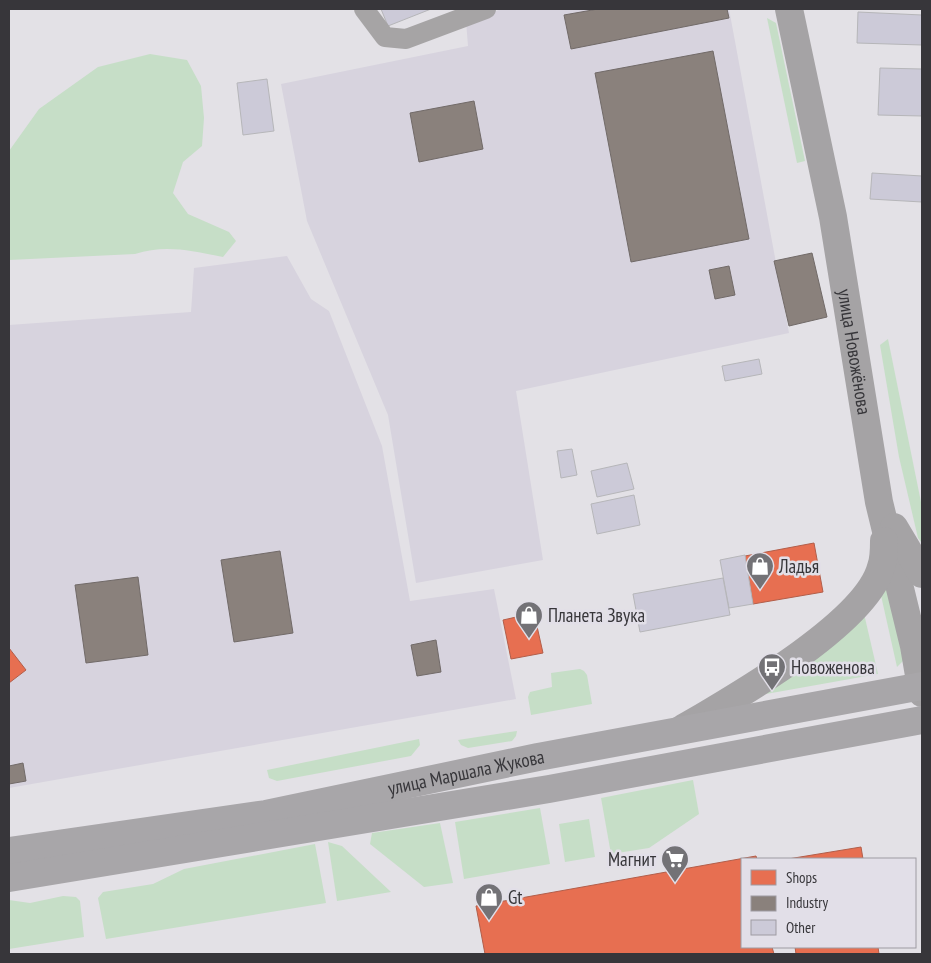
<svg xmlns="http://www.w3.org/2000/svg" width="931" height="963" font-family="'PT Sans Narrow',sans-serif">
	<rect width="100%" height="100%" fill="#e3e1e6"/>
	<g fill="#d7d3de">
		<path d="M502 9H729L789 333 516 391 543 560 416 583 388 415 307 221 281 84 468 46 466 21Z"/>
		<path d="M287 256 311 299 329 311 382 446 410 601 494 589 516 699 9 788V325L191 312 194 268Z"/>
	</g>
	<g fill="#c6dec7">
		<path d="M767 18 776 23 805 161 797 163Z"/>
		<path d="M150 54 187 60 201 86 204 118 202 146 183 162 173 193 188 214 229 232 236 241 223 257C193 251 165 244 135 254L9 260V151L39 109 98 67Z"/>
		<path d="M888 339 922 507V543L918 538 899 457 880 345Z"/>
		<path d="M891 578 908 656 897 667 880 591Z"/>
		<path d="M862 605 878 674 766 694Z"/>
		<path d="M580 669 584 671 587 675 592 704 531 715 528 697 530 692 552 687 551 673Z"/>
		<path d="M517 731 516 736 512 741 468 748 461 745 458 740Z"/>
		<path d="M419 739 420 745 411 756 277 781 269 778 267 770Z"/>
		<path d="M693 780 699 814 649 848 611 854 601 798Z"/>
		<path d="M540 808 550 864 464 879 455 822Z"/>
		<path d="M589 819 595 857 565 862 559 824Z"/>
		<path d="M440 823 453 883 424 887 370 844 372 833Z"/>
		<path d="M328 842 342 846 391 892 337 901Z"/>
		<path d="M315 844 326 903 106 939 98 898 103 892 153 884 184 869Z"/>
		<path d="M63 896 76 897 80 901 84 937 9 949V900L30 903Z"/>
	</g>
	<g fill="#e76f51" stroke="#b25e4a">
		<path d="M814 543 823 592 753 604 745 556Z"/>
		<path d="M534 613 543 653 511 659 503 620Z"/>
		<path d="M9 648 26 670 9 683Z"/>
		<path d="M861 847 863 859H788Z"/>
		<path d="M756 856 757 859H742V947H772L774 954H485L476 906Z"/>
		<path d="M795 947H878L879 954H796Z"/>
	</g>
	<g fill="#8a817c" stroke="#716a68">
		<path d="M598 9H727L729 18 571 49 564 15Z"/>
		<path d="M713 51 749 239 631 262 595 73Z"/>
		<path d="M474 101 483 149 419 162 410 113Z"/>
		<path d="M812 253 827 317 789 326 774 261Z"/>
		<path d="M729 266 735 295 715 299 709 270Z"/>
		<path d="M280 551 293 633 234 642 221 560Z"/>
		<path d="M138 577 148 655 86 663 75 585Z"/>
		<path d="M436 640 441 672 417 676 411 645Z"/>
		<path d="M23 763 26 781 9 784V766Z"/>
	</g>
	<g fill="#cccad8" stroke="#b6b6b9">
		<path d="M381 9H431L388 26Z"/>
		<path d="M858 12 922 15V45L857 43Z"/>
		<path d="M880 68 922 69V116L878 115Z"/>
		<path d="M267 79 274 131 243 135 237 83Z"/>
		<path d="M872 173 922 176V202L870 199Z"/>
		<path d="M759 359 762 374 725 381 722 366Z"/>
		<path d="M572 449 577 475 561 478 557 451Z"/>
		<path d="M627 463 634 489 597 497 591 471Z"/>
		<path d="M634 495 640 525 597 534 591 504Z"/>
		<path d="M745 555 753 604 729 608 720 560Z"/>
		<path d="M723 578 730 615 640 632 633 594Z"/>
	</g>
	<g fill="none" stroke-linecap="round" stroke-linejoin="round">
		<path stroke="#a6a4a5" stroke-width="20" d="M364 9 385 37 406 39 486 9"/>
		<g stroke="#a5a3a5" stroke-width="28">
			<path id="s1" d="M789 9 833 217 879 502 914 646 922 693"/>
			<path d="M894 527 922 574"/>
			<path d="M680 730C731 700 866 624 881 567 884 559 884 549 884 541"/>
		</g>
		<g stroke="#a8a6a9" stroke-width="28">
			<path id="s2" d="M9 851 266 814 538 757 922 686"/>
			<path d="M9 878 549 789 922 720"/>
		</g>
	</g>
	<defs>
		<g id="shop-pin" transform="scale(1.4375)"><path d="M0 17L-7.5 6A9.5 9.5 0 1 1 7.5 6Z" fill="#737276" stroke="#e2dfe8"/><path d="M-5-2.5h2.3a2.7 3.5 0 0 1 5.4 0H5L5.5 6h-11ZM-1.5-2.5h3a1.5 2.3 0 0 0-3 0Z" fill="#fff"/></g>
		<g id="bus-pin" transform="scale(1.4375)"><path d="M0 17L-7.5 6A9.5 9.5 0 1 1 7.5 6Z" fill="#737276" stroke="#e2dfe8"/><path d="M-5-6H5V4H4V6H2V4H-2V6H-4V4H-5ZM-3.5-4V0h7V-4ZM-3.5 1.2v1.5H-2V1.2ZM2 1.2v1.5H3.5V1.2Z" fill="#fff"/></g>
		<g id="supermarket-pin" transform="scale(1.4375)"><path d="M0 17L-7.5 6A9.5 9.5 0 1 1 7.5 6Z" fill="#737276" stroke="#e2dfe8"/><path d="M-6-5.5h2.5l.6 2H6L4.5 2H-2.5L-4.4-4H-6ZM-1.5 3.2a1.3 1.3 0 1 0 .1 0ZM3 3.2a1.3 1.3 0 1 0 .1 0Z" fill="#fff"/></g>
	</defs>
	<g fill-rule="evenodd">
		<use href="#shop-pin" x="760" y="566"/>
		<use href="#shop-pin" x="529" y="615"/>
		<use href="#bus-pin" x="772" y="667"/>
		<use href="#supermarket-pin" x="675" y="859"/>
		<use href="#shop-pin" x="489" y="897"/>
	</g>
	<g text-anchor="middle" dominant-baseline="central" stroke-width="5" stroke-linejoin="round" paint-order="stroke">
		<g font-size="19" fill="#37363a" stroke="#e2dfe8">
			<text stroke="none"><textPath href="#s1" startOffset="349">улица Новожёнова</textPath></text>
			<text stroke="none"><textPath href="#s2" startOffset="464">улица Маршала Жукова</textPath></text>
		</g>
		<g font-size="19" fill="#37363a" stroke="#e2dfe8" text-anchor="start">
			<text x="779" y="566">Ладья</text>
			<text x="548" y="615">Планета Звука</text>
			<text x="791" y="667">Новоженова</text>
			<text x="656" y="859" text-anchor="end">Магнит</text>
			<text x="508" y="897">Gt</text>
		</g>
	</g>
	<rect width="931" height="963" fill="none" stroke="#37363a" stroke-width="20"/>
	<rect x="741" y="858" width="175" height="90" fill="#e2dfe8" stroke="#9e9ba2"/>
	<rect x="751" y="870" width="25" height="15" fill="#e76f51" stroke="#9e9ba2"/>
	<text x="786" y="883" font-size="15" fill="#37363a">Shops</text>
	<rect x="751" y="896" width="25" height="15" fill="#8a817c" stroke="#9e9ba2"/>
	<text x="786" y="908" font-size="15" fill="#37363a">Industry</text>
	<rect x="751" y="920" width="25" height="15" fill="#cccad8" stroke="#9e9ba2"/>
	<text x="786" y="933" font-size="15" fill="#37363a">Other</text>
</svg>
